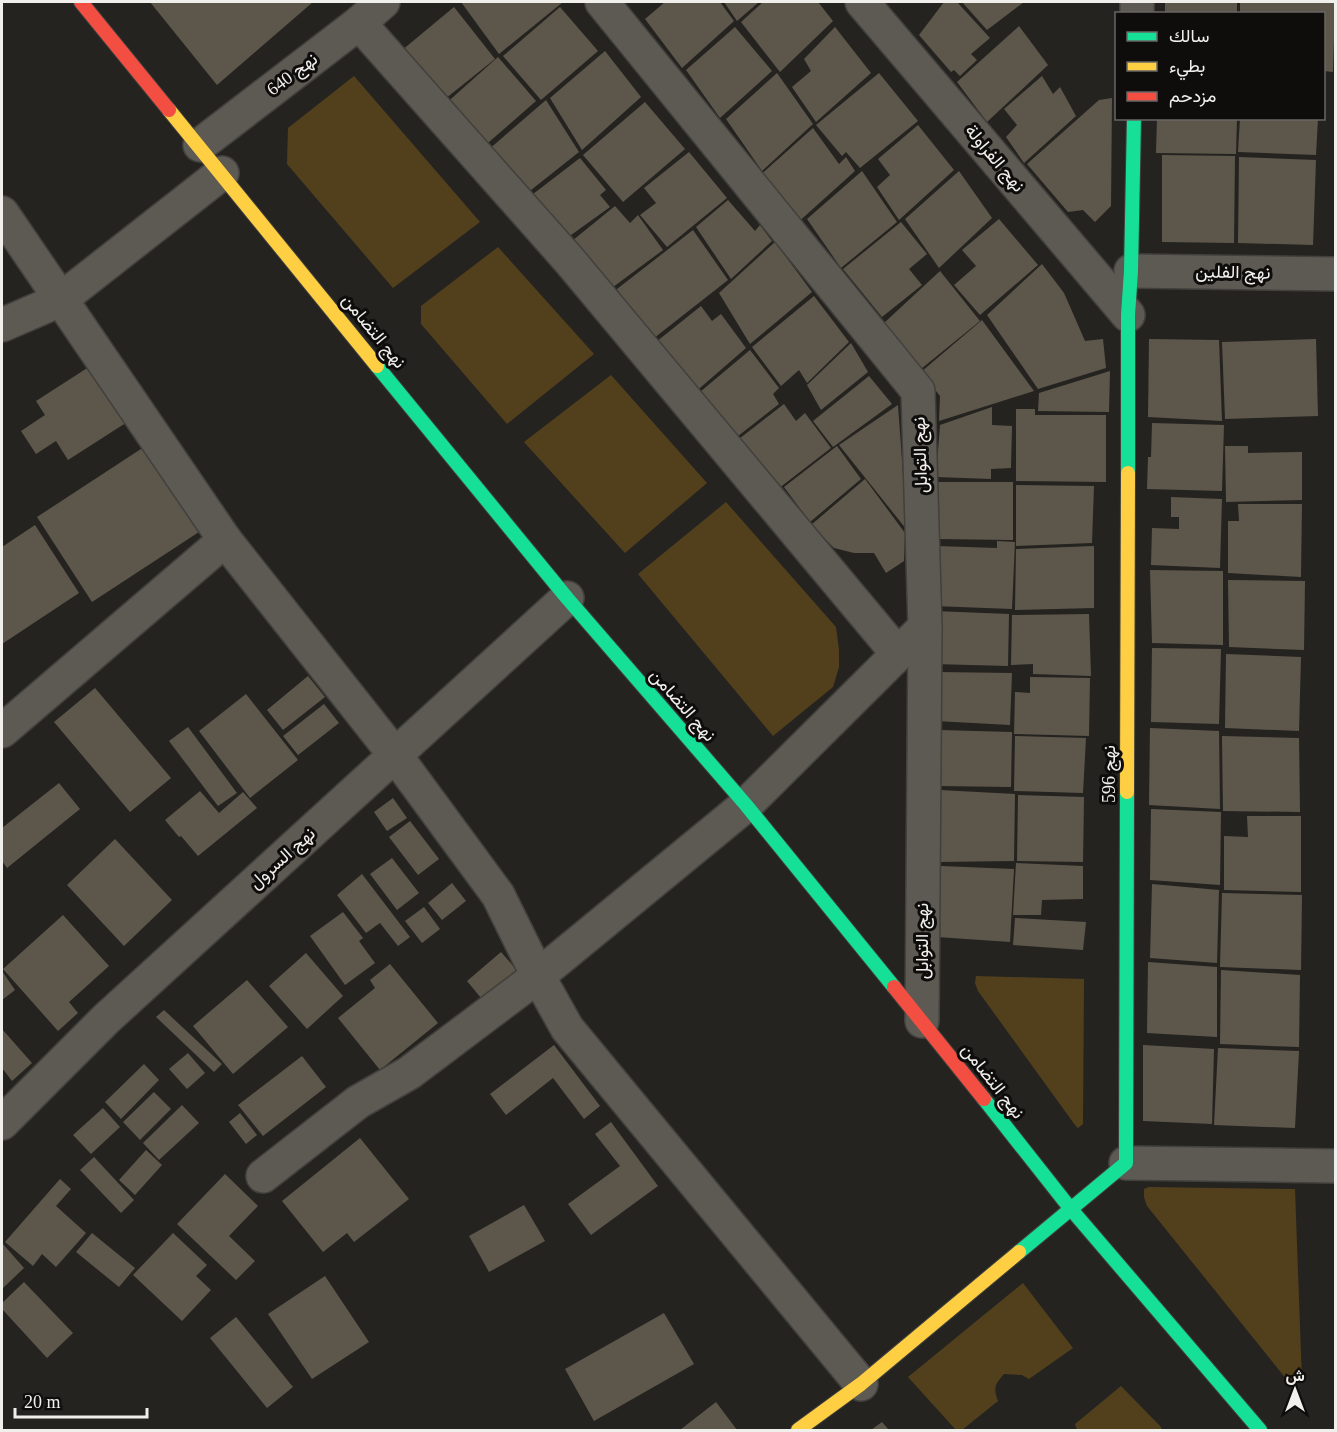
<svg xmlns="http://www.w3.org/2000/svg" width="1337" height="1432" font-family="'Times New Roman',Vazirmatn,serif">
	<rect width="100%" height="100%" fill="#252320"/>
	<g fill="#52401d">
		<path d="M354 76 480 222 393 288 287 164 288 128Z"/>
		<path d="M498 247 594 354 507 424 421 324V306Z"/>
		<path d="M611 375 707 483 625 553 524 442Z"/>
		<path d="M726 502 836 627 839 650V667L833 687 773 736 638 574Z"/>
		<path d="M976 976 1084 979 1083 1124 1078 1128 1075 1125 978 991 975 983Z"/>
		<path d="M1149 1187 1295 1189 1302 1382 1293 1385 1287 1380 1147 1206 1144 1197V1189Z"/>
		<path d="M1023 1283 1073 1348 1029 1379 1022 1375 1004 1374C995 1384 993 1388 998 1401L962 1430H956L908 1377Z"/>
		<path d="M1121 1386 1161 1427 1162 1430H1077L1075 1424Z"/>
	</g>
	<g fill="#5d574b">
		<path d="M150 2H313L217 85Z"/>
		<path d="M461 2H563L499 54Z"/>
		<path d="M665 2H720L734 21 682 68 645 19Z"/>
		<path d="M724 2H759L737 21Z"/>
		<path d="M763 2H818L833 21 780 72 741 22Z"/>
		<path d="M944 2H957L990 38 971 54 977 60 960 76 954 70 951 72 919 35Z"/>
		<path d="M962 2H1024L987 30Z"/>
		<rect x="1165" y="2" width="72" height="12"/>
		<path d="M1240 2H1335L1333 72 1324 71V14H1240Z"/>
		<path d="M454 7 495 59 440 103 401 51Z"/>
		<path d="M560 7 598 51 541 100 503 56Z"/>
		<path d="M1019 26 1048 65 987 122 957 82Z"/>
		<path d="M735 27 772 71 720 118 686 70Z"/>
		<path d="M835 27 871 73 816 122 792 87 811 71 804 59Z"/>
		<path d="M605 51 641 97 582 150 550 98Z"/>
		<path d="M498 57 536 101 481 149 443 106Z"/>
		<path d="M777 73 813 124 762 171 726 119Z"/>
		<path d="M879 73 918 121 860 168 846 152 842 156 816 125Z"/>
		<path d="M1042 76 1053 94 1060 87 1076 116 1024 163 1006 137 1017 125 1004 109Z"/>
		<path d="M1112 98 1111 206 1095 222 1083 210 1068 212 1027 164 1099 100Z"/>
		<path d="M546 100 579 152 521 198 487 151Z"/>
		<path d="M645 102 685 149 623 202 583 155Z"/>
		<path d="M1157 118H1237L1236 154 1156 153Z"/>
		<path d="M1240 118H1318L1316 155 1238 152Z"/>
		<path d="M918 125 954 170 899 220 877 187 890 175 878 159Z"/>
		<path d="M813 128 839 164 846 157 855 171 795 225 758 177Z"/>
		<path d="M689 152 727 198 667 247 640 215 656 203 644 188Z"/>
		<path d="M1162 155 1235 156 1234 243 1162 242Z"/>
		<path d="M1239 157 1316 160 1313 245 1238 243Z"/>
		<path d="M580 158 606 190 600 195 610 207 560 243 524 201Z"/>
		<path d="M862 171 897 222 841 268 807 219Z"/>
		<path d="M959 171 992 218 939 268 905 219Z"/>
		<path d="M728 200 755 231 760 225 772 241 731 279 696 227Z"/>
		<path d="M615 206 630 223 638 215 663 250 605 293 567 245Z"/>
		<path d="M999 219 1038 265 980 315 954 285 976 266 962 250Z"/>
		<path d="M901 222 927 254 909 269 922 285 882 317 843 269Z"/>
		<path d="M693 230 728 280 649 342 617 289Z"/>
		<path d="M775 242 812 292 750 344 719 293Z"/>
		<path d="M1042 264 1064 293 1085 341 1103 339 1106 368 1038 389 987 315Z"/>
		<path d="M940 271 980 321 916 373 884 323Z"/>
		<path d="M814 296 849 342 807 383 799 370 781 386 752 347Z"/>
		<path d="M701 306 712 321 721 314 746 348 693 394 651 346Z"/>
		<path d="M982 320 1034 391 939 421 940 396 921 372Z"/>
		<path d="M1149 339 1219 340 1222 421 1148 417Z"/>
		<path d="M1316 339 1318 416 1225 419 1222 342Z"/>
		<path d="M851 343 868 372 821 410 807 385Z"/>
		<path d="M750 350 779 388 773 394 779 404 733 440 694 397Z"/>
		<path d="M95 363 132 419 68 460 56 441 36 454 21 431 45 415 36 401Z"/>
		<path d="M1110 371 1109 412 1038 411 1039 393Z"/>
		<path d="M869 376 892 404 833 447 813 421Z"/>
		<path d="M784 404 796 421 805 413 831 448 774 492 735 442Z"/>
		<path d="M898 405 907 530 839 445Z"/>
		<path d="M992 407V425L1012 426 1011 468 991 469V479L936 477 940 425Z"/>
		<path d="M1016 409H1035V415H1106V482L1016 481Z"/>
		<path d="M1152 423 1224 425 1222 491 1147 489 1148 457H1151Z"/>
		<path d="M147 445 202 530 92 602 37 517Z"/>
		<path d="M837 446 861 479 810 522 784 487Z"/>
		<path d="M1225 446H1248V453L1302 452V500L1226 502Z"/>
		<path d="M865 479 905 533 904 561 886 573 874 553H854L834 548 811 525Z"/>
		<path d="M936 482H1013V540L935 539Z"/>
		<path d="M1016 485 1094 486 1092 543 1016 546Z"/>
		<path d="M1171 497 1222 499 1220 568 1151 565 1152 528 1179 529V517H1171Z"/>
		<path d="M1238 504H1302L1301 577 1228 573V521H1239Z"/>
		<path d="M35 525 79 593 2 644V547Z"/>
		<path d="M997 541 1015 542 1012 609 934 606 936 546 997 548Z"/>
		<path d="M1094 546V608L1015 610 1016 549Z"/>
		<path d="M1150 570 1223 571V645L1152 643Z"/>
		<path d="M1228 580 1305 581 1304 650 1229 647Z"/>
		<path d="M934 611 1009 614 1008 666 933 664Z"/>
		<path d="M1089 614 1091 676 1033 674V664L1011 665 1012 615Z"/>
		<path d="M1152 648 1221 649 1219 724 1151 722Z"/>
		<path d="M1226 654 1301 657 1299 731 1225 728Z"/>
		<path d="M937 672 1012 673 1010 725 936 721Z"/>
		<path d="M308 676 325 697 283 730 267 710Z"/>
		<path d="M1030 677 1090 678 1089 736 1014 734 1015 692 1030 693Z"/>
		<path d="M95 688 171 778 130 812 54 722Z"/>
		<path d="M246 694 298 760 250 798 199 731Z"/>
		<path d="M324 704 339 723 298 755 283 736Z"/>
		<path d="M188 727 237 793 218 806 169 741Z"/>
		<path d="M1150 728 1219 731 1220 809 1149 805Z"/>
		<path d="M939 730 1012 732 1011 787 938 786Z"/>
		<path d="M1015 736 1086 738 1083 793 1014 791Z"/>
		<path d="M1222 736 1299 738 1300 812 1223 811Z"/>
		<path d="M59 783 80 809 7 868 2 861V828Z"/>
		<path d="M940 790 1015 794 1014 861 938 862Z"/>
		<path d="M200 791 219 813 243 792 257 808 198 856 181 836 179 837 165 820Z"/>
		<path d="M1018 795 1084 797 1083 862 1017 861Z"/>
		<path d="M393 798 407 818 387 831 374 812Z"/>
		<path d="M1151 809 1221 812 1220 885 1150 880Z"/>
		<path d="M1247 816H1301V892L1224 890V836L1248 837Z"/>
		<path d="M410 821 439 859 418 875 389 837Z"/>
		<path d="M115 839 172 900 124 946 67 885Z"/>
		<path d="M392 858 419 893 397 910 370 874Z"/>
		<path d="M1016 863 1083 866V899L1042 900 1041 915H1013Z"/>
		<path d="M941 866 1014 869 1010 942 937 937Z"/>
		<path d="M362 874 410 937 398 946 380 923 366 933 337 895Z"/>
		<path d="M452 883 466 901 442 920 428 903Z"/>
		<path d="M1152 884 1219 890 1217 963 1150 958Z"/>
		<path d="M1222 893 1302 895 1301 970 1220 967Z"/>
		<path d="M424 907 440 929 422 943 405 921Z"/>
		<path d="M343 912 363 938 359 941 375 963 345 985 310 936Z"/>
		<path d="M63 915 109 966 69 1002 78 1013 58 1031 3 969Z"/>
		<path d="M1015 918 1086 922 1083 950 1013 945Z"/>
		<path d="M501 952 521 975 486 1004 467 981Z"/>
		<path d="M306 953 343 996 307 1029 269 986Z"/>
		<path d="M1148 962 1217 967V1037L1147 1033Z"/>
		<path d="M390 964 438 1023 380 1070 338 1018 375 988 370 980Z"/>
		<path d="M1221 970 1300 975 1299 1047 1220 1044Z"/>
		<path d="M2 971 15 990 2 1000Z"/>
		<path d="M247 980 288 1027 233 1074 193 1026Z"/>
		<path d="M164 1010 222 1064 214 1072 156 1017Z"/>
		<path d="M2 1029 32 1063 12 1081 2 1068Z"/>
		<path d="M554 1045 600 1106 584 1119 553 1078 506 1115 490 1094Z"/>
		<path d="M1143 1045 1214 1049 1212 1124 1143 1121Z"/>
		<path d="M1218 1048 1299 1051 1295 1128 1214 1125Z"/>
		<path d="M188 1053 205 1073 187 1089 169 1069Z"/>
		<path d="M302 1056 326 1087 263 1136 238 1105Z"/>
		<path d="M144 1064 159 1080 121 1119 105 1102Z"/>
		<path d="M154 1092 171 1109 140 1140 123 1122Z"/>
		<path d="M182 1105 199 1123 159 1160 143 1143Z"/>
		<path d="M103 1108 120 1127 91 1154 73 1135Z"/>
		<path d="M240 1113 257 1135 246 1144 229 1122Z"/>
		<path d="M611 1122 658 1186 591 1235 568 1204 620 1166 595 1134Z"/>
		<path d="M360 1138 409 1199 354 1242 347 1233 323 1252 282 1201Z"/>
		<path d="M146 1150 162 1165 135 1195 119 1180Z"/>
		<path d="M94 1157 134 1200 121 1213 80 1170Z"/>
		<path d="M225 1174 258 1206 229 1236 255 1261 236 1280 177 1224Z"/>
		<path d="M60 1179 71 1189 56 1206 86 1233 56 1267 42 1254 33 1266 5 1242Z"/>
		<path d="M524 1205 545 1241 489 1272 469 1236Z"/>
		<path d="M92 1233 135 1268 119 1287 76 1252Z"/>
		<path d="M173 1233 207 1265 196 1276 211 1290 182 1321 133 1275Z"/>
		<path d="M2 1243 24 1268 2 1289Z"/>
		<path d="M325 1276 369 1342 312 1379 268 1314Z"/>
		<path d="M24 1282 73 1333 47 1358 2 1309V1303Z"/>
		<path d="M664 1313 694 1364 594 1421 565 1369Z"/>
		<path d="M236 1317 293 1387 267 1408 210 1338Z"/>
		<path d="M716 1402 737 1430H680Z"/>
		<path d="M882 1422 889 1430H871Z"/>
	</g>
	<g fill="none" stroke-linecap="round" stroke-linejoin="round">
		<g stroke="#41403d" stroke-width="36">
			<g id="street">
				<path d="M602 2 918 391 925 627 922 1021"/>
				<path d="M862 2 1128 315"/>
				<path d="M1137 14V2"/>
				<path d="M359 23 569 260 898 654"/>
				<path d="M200 145 359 23 383 2"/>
				<path d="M2 213 225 540 395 755 498 895 538 976 567 1028 861 1384"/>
				<path d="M1131 271 1336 274"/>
				<path d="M2 325 60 300 222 173"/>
				<path d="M2 731 225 540"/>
				<path d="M2 1123 106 1019 567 598"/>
				<path d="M1126 1163 1336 1166"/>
				<path d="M263 1176 358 1102 409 1073 538 976 746 805 925 627"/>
			</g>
		</g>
		<g stroke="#41403d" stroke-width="16">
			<g id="fast">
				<path d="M377 366 567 598 746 805 894 987"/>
				<path d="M1128 473V315L1131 271 1134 118"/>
				<path d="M984 1099 1070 1208 1260 1430"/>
				<path d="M1019 1252 1126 1163 1127 792"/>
			</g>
		</g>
		<g stroke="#41403d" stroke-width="16">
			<g id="slow">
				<path d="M169 110 377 366"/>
				<path d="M1127 792 1128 473"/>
				<path d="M798 1430 861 1384 1019 1252"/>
			</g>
		</g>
		<g stroke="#41403d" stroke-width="16">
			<g id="jam">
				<path d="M81 2 169 110"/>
				<path d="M894 987 984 1099"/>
			</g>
		</g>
		<use href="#street" stroke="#5d5953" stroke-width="33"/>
		<use href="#fast" stroke="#16e098" stroke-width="14"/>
		<use href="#slow" stroke="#ffcf43" stroke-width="14"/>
		<use href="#jam" stroke="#f24e42" stroke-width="14"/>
	</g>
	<g text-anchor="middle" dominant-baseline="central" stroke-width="6" stroke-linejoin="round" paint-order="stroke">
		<g font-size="18" fill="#f0efec" stroke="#0e0d0b">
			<text transform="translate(292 74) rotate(-37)">نهج 640</text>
			<text transform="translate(995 158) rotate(50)">نهج الفراولة</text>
			<text transform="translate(1233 272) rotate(1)">نهج الفلين</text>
			<text transform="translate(374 331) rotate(51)">نهج التضامن</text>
			<text transform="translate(920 455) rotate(-92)">نهج التوابل</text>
			<text transform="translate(683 705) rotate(49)">نهج التضامن</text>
			<text transform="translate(1109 774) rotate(-90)">نهج 596</text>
			<text transform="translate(282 858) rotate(-42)">نهج السرول</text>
			<text transform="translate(922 941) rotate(-90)">نهج التوابل</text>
			<text transform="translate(993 1081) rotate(52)">نهج التضامن</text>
		</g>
	</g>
	<rect width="1337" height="1432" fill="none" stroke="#f0efec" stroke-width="6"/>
	<rect x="1115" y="12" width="210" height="108" fill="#0e0d0b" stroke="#686765" stroke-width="1.5"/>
	<rect x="1127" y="32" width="30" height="9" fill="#16e098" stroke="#686765" stroke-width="1.5"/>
	<text x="1169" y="42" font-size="18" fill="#f0efec">سالك</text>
	<rect x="1127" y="62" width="30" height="9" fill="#ffcf43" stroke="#686765" stroke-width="1.5"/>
	<text x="1169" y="72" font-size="18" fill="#f0efec">بطيء</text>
	<rect x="1127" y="92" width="30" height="9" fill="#f24e42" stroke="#686765" stroke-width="1.5"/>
	<text x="1169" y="102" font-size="18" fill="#f0efec">مزدحم</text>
	<g transform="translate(1295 1390)" stroke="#0e0d0b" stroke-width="4.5" paint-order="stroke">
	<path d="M0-4.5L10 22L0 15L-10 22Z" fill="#f0efec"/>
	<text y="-9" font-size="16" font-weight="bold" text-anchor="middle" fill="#f0efec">ش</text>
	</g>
	<path d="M15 1408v9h132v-9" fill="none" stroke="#f0efec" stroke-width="3"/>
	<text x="24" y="1408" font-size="18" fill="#f0efec" stroke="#0e0d0b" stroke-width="4.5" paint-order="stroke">20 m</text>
</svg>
